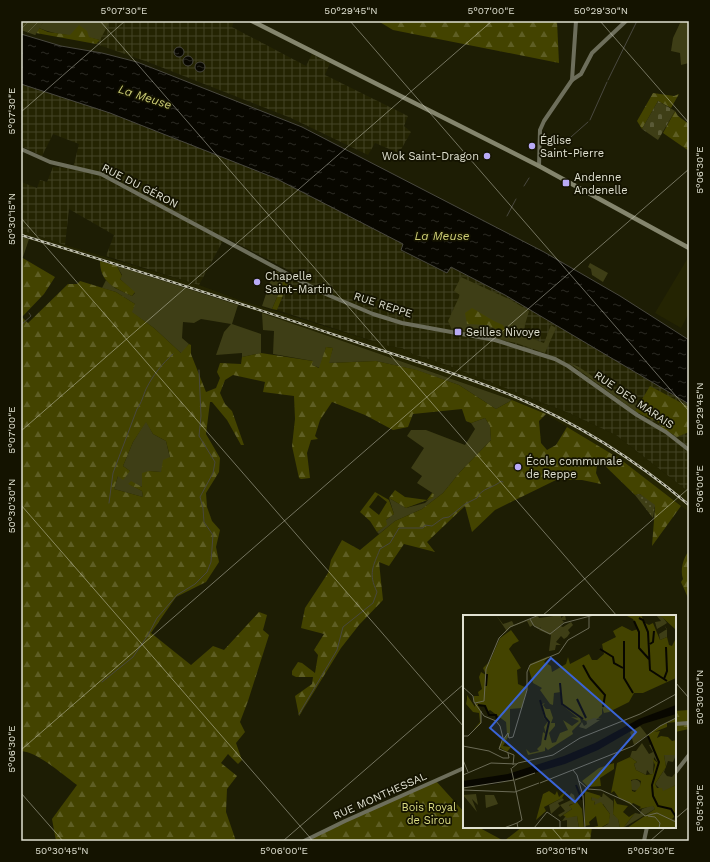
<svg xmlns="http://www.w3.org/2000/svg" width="710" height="862" font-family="'Work Sans',sans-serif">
	<defs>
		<pattern id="industrial-grid" width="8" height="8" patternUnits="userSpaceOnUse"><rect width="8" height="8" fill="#242402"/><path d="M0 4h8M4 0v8" fill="none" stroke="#444426"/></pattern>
		<pattern id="forest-firs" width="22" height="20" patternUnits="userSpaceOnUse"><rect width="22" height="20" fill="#434300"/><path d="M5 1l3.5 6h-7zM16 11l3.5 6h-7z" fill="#5e5e24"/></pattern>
		<pattern id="cemetery-stones" width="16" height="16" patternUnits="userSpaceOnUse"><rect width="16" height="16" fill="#3e3e16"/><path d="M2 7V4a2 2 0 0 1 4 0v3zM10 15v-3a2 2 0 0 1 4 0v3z" fill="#5a5a37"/></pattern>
		<pattern id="park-dots" width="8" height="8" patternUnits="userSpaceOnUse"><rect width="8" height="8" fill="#3e3e16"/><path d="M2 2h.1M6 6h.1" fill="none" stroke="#5a5a37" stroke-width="1.8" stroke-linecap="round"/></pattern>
		<pattern id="garden-furrows" width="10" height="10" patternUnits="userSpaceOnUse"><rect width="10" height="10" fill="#3e3e16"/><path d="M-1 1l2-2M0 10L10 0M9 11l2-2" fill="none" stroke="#5a5a37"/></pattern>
		<pattern id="water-ripples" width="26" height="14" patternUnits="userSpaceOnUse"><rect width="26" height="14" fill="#080700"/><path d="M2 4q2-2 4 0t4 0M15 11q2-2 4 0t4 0" fill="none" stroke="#2c2b24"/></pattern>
	</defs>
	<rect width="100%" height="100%" fill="#1d1d04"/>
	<g fill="#242402">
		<path d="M21 230 65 245 199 285 239 300 389 346 402 348 413 354 447 365 569 413 616 435 689 492V512L619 459 546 414 512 400 213 296 21 237Z"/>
		<path d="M689 256V313L681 328 655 313Z"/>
	</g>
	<g fill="url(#industrial-grid)">
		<path d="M110 21H234L232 27 306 66 312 54 330 63 325 75 408 116 404 126 411 132 399 153 375 143 368 155 291 118 148 62 96 44Z"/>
		<path d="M21 82 110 113 275 178 404 244 401 251 446 273 450 267 505 295 689 404V492L616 435 569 413 447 365 413 354 402 348 389 346 277 310 292 272 225 237 199 285 106 256 114 235 69 209 65 245 21 230V182L37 188 40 180 47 182 53 167 73 168 79 144 53 134 42 156 21 146Z"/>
	</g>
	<g fill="#3e3e16">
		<path d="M44 21H110L100 40C80 34 58 37 39 28Z"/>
		<path d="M681 21H689V63L681 65 680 53 671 51 673 38Z"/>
		<path d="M21 237 29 239 23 257H21Z"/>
		<path d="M590 263 608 273 603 282 592 275 591 269 588 267Z"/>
		<path d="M117 266 238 305 232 324 261 334V353L242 357V353L216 355 224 332 231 324 201 319 194 323 183 322 182 338 189 344 182 354 154 328 131 312 135 304 116 292 102 288 106 280 115 288 132 296 135 293 120 279 122 275Z"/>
		<path d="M276 271 286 276 272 309 262 306 270 282Z"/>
		<path d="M461 277 511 300 529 311 522 335 544 343 551 325 556 328 545 353 516 343 451 328 448 321 460 295 454 291Z"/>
		<path d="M262 313 512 400 496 409 459 385 416 370 376 361 328 363 333 348 326 347 320 368 312 365 313 361 273 354 274 331 263 330Z"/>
		<path d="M568 362 579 367 637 407 635 411Z"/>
		<path d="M485 418 490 426 491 440 460 472 443 493 422 509 395 521 379 534 377 532 386 525V520L394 514 389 498 406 508 425 503 434 494 417 483 422 476 411 468 424 448 407 436 411 430H426L465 445 475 429 471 423Z"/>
		<path d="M146 421 153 434 166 441 170 458 161 472 149 471 143 487 129 484 142 491 143 497 114 489 118 476 130 471 123 466 133 442Z"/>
	</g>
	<g fill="url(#forest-firs)" fill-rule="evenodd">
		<path d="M378 21H557L559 63 393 30Z"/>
		<path d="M79 25 87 31 89 37 100 40 96 44 36 33 39 28 48 32 70 35Z"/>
		<path d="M653 93 674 96 679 94 671 108 658 101 642 129 637 121Z"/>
		<path d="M675 111 678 116 689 124V151L663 133Z"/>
		<path d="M21 257 55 277 44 294 22 317 28 323 68 284H77L80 281 116 292 135 304 132 312 154 328 181 353 189 344 191 345V354L206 392 216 388 220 378 217 372 220 363 241 364 242 357 261 353 313 361 312 365 319 368 326 347 333 348 329 363 376 361 417 370 459 385 496 409 512 400 546 414 539 421 541 443 547 450 556 445 567 427 620 459 681 506 652 546 655 507 640 494 635 495 598 459 596 473 601 484 582 480H556L495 510 472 532 465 506 427 542 435 552 404 544 389 566 379 562 383 600 359 625 341 648 299 716 295 696 312 684 313 677H296L292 675V671L298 662 302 663 315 673 318 655 314 650 324 634 301 628 305 608 328 573 331 560 342 540 360 550 395 521 422 509 443 493 460 472 491 440 490 426 485 418 471 423 466 421 462 409 413 414 408 427 393 430 365 415 332 402 320 420 315 436 318 439 311 440 307 453 310 478 301 479 299 478 292 446 295 419 294 396 263 392 265 382 233 375 225 380 220 393 225 404 232 411 244 445H241L227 420 212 402H210L206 434 220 458 219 472 206 493 207 507 212 521 220 530 216 547 219 562 206 582 176 597 151 633 191 665 213 646 224 650 259 612 267 615 263 630 269 635 248 701 240 722 245 732 236 743 242 760 238 764 228 754 221 763 237 776 227 789 226 812 236 841H56L52 819 77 785C63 775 38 752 21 751ZM146 422 153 434 166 441 170 457 163 460 161 472 149 471 142 473V487L131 481 128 484 142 491 143 497 114 489 118 476 123 480 130 471 123 466 133 442Z"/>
		<path d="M100 261 117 266 122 276 120 279 135 292 132 296C114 288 100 282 100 261Z"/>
		<path d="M286 276 290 278 277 310 272 309Z"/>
		<path d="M472 308C483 314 492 321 503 325L507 333 486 325 467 324 465 313Z"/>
		<path d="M650 386 689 407V432L677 437 661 427V424C653 419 644 416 635 411Z"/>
		<path d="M395 490 405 497 427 500 432 493 434 494 433 498 406 508 389 498Z"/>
		<path d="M375 492 389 500 394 514 386 520 387 525 377 532 370 521 360 512ZM378 495 387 502 379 515 369 507Z"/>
		<path d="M689 551V600L681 582 683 579C680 570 683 558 689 551Z"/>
		<path d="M689 710V729L675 732V711Z"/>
		<path d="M436 781 464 812V827H478L504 841 522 827H592L590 841H304Z"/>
	</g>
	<path fill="url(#cemetery-stones)" d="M658 101 675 111 658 140 642 129Z"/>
	<path fill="url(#park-dots)" d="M640 494 655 505 653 518 635 495Z"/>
	<path fill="url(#garden-furrows)" d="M21 21H44L35 35 21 30Z"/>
	<g fill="url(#water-ripples)" stroke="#49483f">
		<path d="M21 34 61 46 102 53 137 62 302 127 544 252 620 296 689 340V404L505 295 451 267 447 273 401 250 403 244 275 178 110 113 21 84Z"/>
		<circle cx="179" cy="52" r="5"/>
		<circle cx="188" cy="61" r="5"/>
		<circle cx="200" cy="67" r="5"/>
	</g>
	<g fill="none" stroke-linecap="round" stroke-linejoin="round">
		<g stroke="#49483f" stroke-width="1">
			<path d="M608 80 637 21"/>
			<path d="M590 120 607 82"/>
			<path d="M563 144 588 122"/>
			<path d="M524 186 529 178"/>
			<path d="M507 216 516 199"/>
			<path d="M21 325 31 316 29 313"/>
			<path d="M109 503 113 473 137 409C142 402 143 396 146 389 153 375 162 364 173 354"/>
			<path d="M102 682 133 657 148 635 157 618 177 595 195 584 207 572 211 562 213 535 204 522 203 508 200 497 213 473 215 462 199 436 201 416 199 370"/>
			<path d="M299 714 337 650 343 627 373 603 377 592C368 573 373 567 380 549L390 543 399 528H423L425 525 432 526 443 518 449 517 465 504 477 498C481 488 494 488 501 481L503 482"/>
		</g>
		<g stroke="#6d6e5b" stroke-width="4">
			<path d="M572 80 576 21"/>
			<path d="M21 149 50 162 101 174 321 292 373 314 402 323 495 340 555 359 568 366 637 415 666 432 689 450"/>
			<path d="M539 166 540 130 544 121 572 80 581 74 592 53 626 21"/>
			<path d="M675 724 689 723"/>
			<path d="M675 773 689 755"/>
			<path d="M304 841 345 821 464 768"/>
			<path d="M644 841 647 827"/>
		</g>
		<path stroke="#84856d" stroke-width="4.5" d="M252 21 539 166 689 248"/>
		<g stroke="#bfbfae" stroke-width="2.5">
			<path id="rail" d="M21 235C129 268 237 302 344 338 400 357 458 373 513 396 577 423 636 460 689 505"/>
		</g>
		<use href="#rail" stroke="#141300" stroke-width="1" stroke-dasharray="3" stroke-linecap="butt"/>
	</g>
	<path fill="none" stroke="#e0e1d1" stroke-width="1" stroke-opacity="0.45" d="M100 21 617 616M350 21 689 411M600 21 689 123M21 112 125 21M21 218 464 727M21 431 492 21M21 505 313 841M542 616 689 488M675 682 689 698M21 750 689 169M21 793 63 841M675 819 689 807M551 827 563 841M283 841 464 684M650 841 666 827"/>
	<g fill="#b9abf7" stroke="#141300" stroke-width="1.5">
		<circle cx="532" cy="146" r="4"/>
		<circle cx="487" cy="156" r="4"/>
		<rect x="562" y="179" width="8" height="8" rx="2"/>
		<circle cx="257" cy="282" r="4"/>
		<rect x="454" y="328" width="8" height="8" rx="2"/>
		<circle cx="518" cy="467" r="4"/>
	</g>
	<g text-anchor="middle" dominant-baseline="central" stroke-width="3.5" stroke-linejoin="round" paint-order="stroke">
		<g font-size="11" fill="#e0e1d1" stroke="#141300" text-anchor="start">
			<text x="540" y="140">Église<tspan x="540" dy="13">Saint-Pierre</tspan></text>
			<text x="479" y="156" text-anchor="end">Wok Saint-Dragon</text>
			<text x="574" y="177">Andenne<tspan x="574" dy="13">Andenelle</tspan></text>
			<text x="265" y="276">Chapelle<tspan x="265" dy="13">Saint-Martin</tspan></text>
			<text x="466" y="332">Seilles Nivoye</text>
			<text x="526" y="461">École communale<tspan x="526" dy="13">de Reppe</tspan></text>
		</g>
		<g font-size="11" fill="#e0e1d1" stroke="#141300">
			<text transform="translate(140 186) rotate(27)">RUE DU GÉRON</text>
			<text transform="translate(383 305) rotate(18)">RUE REPPE</text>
			<text transform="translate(634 400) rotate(34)">RUE DES MARAIS</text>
			<text transform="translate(380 796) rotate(-24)">RUE MONTHESSAL</text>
		</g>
		<g font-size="11" fill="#dcdd84" stroke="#141300">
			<text x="429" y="807">Bois Royal<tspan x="429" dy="13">de Sirou</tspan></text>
		</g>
		<g font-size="12" font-style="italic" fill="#cccd74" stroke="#141300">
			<text transform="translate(145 97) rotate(18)">La Meuse</text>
			<text x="442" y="236">La Meuse</text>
		</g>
	</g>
	<g transform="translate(463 615)">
		<rect width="213" height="213" fill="#1d1d04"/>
		<path d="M33 0 40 9 49 6 51 10 75 1 76 3 98 0V3L102 0 103 5H99L101 7 97 11 100 12 108 7 110 10 105 15 107 18 104 22 101 24 98 21 93 27 98 30H93L92 35 86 36 88 20 76 15 78 12 75 14 70 10 67 12 64 6 48 12 41 19 43 15ZM193 0 199 1 204 8 201 10 204 15V22L197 25 196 19 204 14 201 10 194 14 192 7 198 6ZM136 102 133 105H137L123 114 116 112 119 107 121 111 124 109 123 104ZM179 128 186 139 190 137 186 130 190 129 195 148 191 142 190 159H187L184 155 183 160 173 155 171 149 174 147 167 142 169 136H173ZM201 140H213L210 147 205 146 201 157 204 161 209 162 213 157V170L200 177 192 169 203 152ZM166.5 170a5.5 5.5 0 1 1 11 0a5.5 5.5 0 1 1-11 0ZM108 178 111 180 113 188 106 190 109 194 97 202 95 200 102 196 97 190 108 185 106 182ZM140 178 150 186V199L155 203 157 213H138L145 209 147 199 140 189 131 190 132 187 128 185 129 182H139ZM13 179 15 190 9 184 14 197 0 180ZM22 180H31L35 189 23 193ZM99 183 101 185 95 188 97 191 88 199 86 190ZM190 190 192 194 160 213 172 198 177 199 179 194ZM114 201 116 213H104V205L99 206 102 202Z" fill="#3e3e16"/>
		<path d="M162 0H178L182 8 186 10 190 8 197 25 204 22 206 30 209 31 213 23V63L180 78H171L166 87 146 97 141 98 139 92V99L135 103 139 104 131 103 123 106 117 103 118 107 109 116 110 119 85 135 82 132V136L65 140 63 134 67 138 76 136 74 134 78 130 80 117 83 119 81 112 85 106 81 103 77 85 79 89 82 88 80 90 83 94H87L90 103 88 108H92V111L86 118 89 128 93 127 97 118 105 115 100 105 109 111 116 106 108 102 115 103 99 90 98 77 91 78 90 90 87 89 77 75 79 73 70 68 66 55 67 49 86 41 81 47 88 51 89 57 103 49 105 42 107 49 126 39 129 45H134L141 39 139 29 153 22 150 16 159 11 169 16 175 14 170 4ZM194 0H213V15L199 2ZM48 15 56 26 50 29 46 34 58 53 54 55 55 69 64 73 59 93 47 94V118L40 131 48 132 44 137 36 132 44 119 43 107 27 95 24 97 22 92 15 90 18 96V108L10 115 17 107 16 98 10 97 3 89 4 84 0 83 4 84V80L12 92V88L16 89 11 87V81H16L15 77 19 74 16 62 18 57 23 60 20 53 27 46 37 23ZM213 103V107L204 108V112L191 117 197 116 194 123 198 121 205 122 209 126 213 125V140H201L203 152 192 169 194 173H199L200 176 213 170V204L212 201 209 204 213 205V213H164L192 194 190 191 176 194 178 192 170 188 168 190 156 183 151 176 148 178 154 148 167 142 174 147 171 149 173 155 183 160 190 159 192 150 189 143 195 148 185 120 197 111ZM174 164 178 166 177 171 172 177 169 176 168 165ZM151 148V154L137 163 138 171 125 172 119 166 136 153ZM104 175 99 183 81 192 83 196 73 205 80 179 86 176 92 180 94 176 96 182ZM122 176 138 181 135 184 129 182 128 185 132 186 131 190 138 187 147 199 146 208 139 212 126 213 135 211 133 201 126 207 127 210 122 211ZM151 183 154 189 165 191 160 197 166 202 172 198 160 213H157L155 204 150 199ZM114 187 119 194 121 213H116L114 201 104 203 100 200 109 194 106 191Z" fill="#434300" fill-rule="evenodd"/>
		<path d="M177 111 184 120 171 130 167 117Z" fill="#3e3e16"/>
		<path d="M213 90V99L180 109 135 135 102 149 33 169 0 172V166L45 159 101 141 132 128 176 104Z" fill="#080700"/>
		<path fill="none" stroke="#080700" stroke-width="2" d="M176 3 180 5 185 17 187 55 204 66M171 6 176 17V25M176 25V33L186 44M161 26V63L170 78M187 29 190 27 191 16M137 34 150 42 151 48 160 53M120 50 127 63M127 63 142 80 140 92M201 64 204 56 203 32M97 68 99 89 120 104M23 71 24 59M114 84 123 103M77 85 82 102 86 107 82 125M15 90 22 91 26 100H33L34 105M185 121 196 147 189 170 190 181 195 191 208 194 213 202M113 170 119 185"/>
		<path fill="none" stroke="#6b6b56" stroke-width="1" d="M67 4 71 11 87 19 101 8 131 0M0 72 10 81 11 87 21 101 33 106 37 111 40 123 36 134 51 140 50 150M12 88 21 86 23 54 36 23 47 12 76 0M0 121H5L18 108V96M40 125 45 118 46 123 50 122 64 75V57L67 50 96 38 105 25 126 13V1M0 131 26 136 40 143H46L45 138M0 145 5 157M48 153 51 166M49 153 55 148 90 140 117 123 177 99 213 79M110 155 114 160 120 181 122 213M0 160 28 148 54 149M52 165 72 158M51 166 59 205 54 208 55 213M116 166 125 174 138 175 167 188 182 201M77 168 170 131 197 111 213 103M0 173 51 165M0 175 52 177 76 168M182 201 194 198 213 207M185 201 192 202 197 208 196 213M41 213 54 208M71 213 84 197 97 206V213"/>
		<path fill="#3a64d7" fill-opacity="0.15" stroke="#3a64d7" stroke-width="2" d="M88 43 173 117 112 187 27 113Z"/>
		<rect width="213" height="213" fill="none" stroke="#e0e1d1" stroke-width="2"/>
	</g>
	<rect width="710" height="862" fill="none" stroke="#141300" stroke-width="44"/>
	<rect x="22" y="22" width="666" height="818" fill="none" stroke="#e0e1d1" stroke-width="1.5"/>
	<g font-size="10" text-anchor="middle" fill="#e0e1d1">
		<text x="124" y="14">5°07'30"E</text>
		<text x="351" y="14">50°29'45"N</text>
		<text x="491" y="14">5°07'00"E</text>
		<text x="601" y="14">50°29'30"N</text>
		<text transform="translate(11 111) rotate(-90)" y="4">5°07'30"E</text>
		<text transform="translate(699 170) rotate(-90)" y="4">5°06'30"E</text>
		<text transform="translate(11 219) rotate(-90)" y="4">50°30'15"N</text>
		<text transform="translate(699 409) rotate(-90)" y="4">50°29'45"N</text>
		<text transform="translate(11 430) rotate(-90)" y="4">5°07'00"E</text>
		<text transform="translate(699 489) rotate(-90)" y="4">5°06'00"E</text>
		<text transform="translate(11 506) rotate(-90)" y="4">50°30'30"N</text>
		<text transform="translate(699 697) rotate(-90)" y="4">50°30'00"N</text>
		<text transform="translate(11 749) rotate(-90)" y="4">5°06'30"E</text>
		<text transform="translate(699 808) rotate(-90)" y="4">5°05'30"E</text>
		<text x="62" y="854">50°30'45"N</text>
		<text x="284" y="854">5°06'00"E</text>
		<text x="562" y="854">50°30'15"N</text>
		<text x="651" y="854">5°05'30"E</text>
	</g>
</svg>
